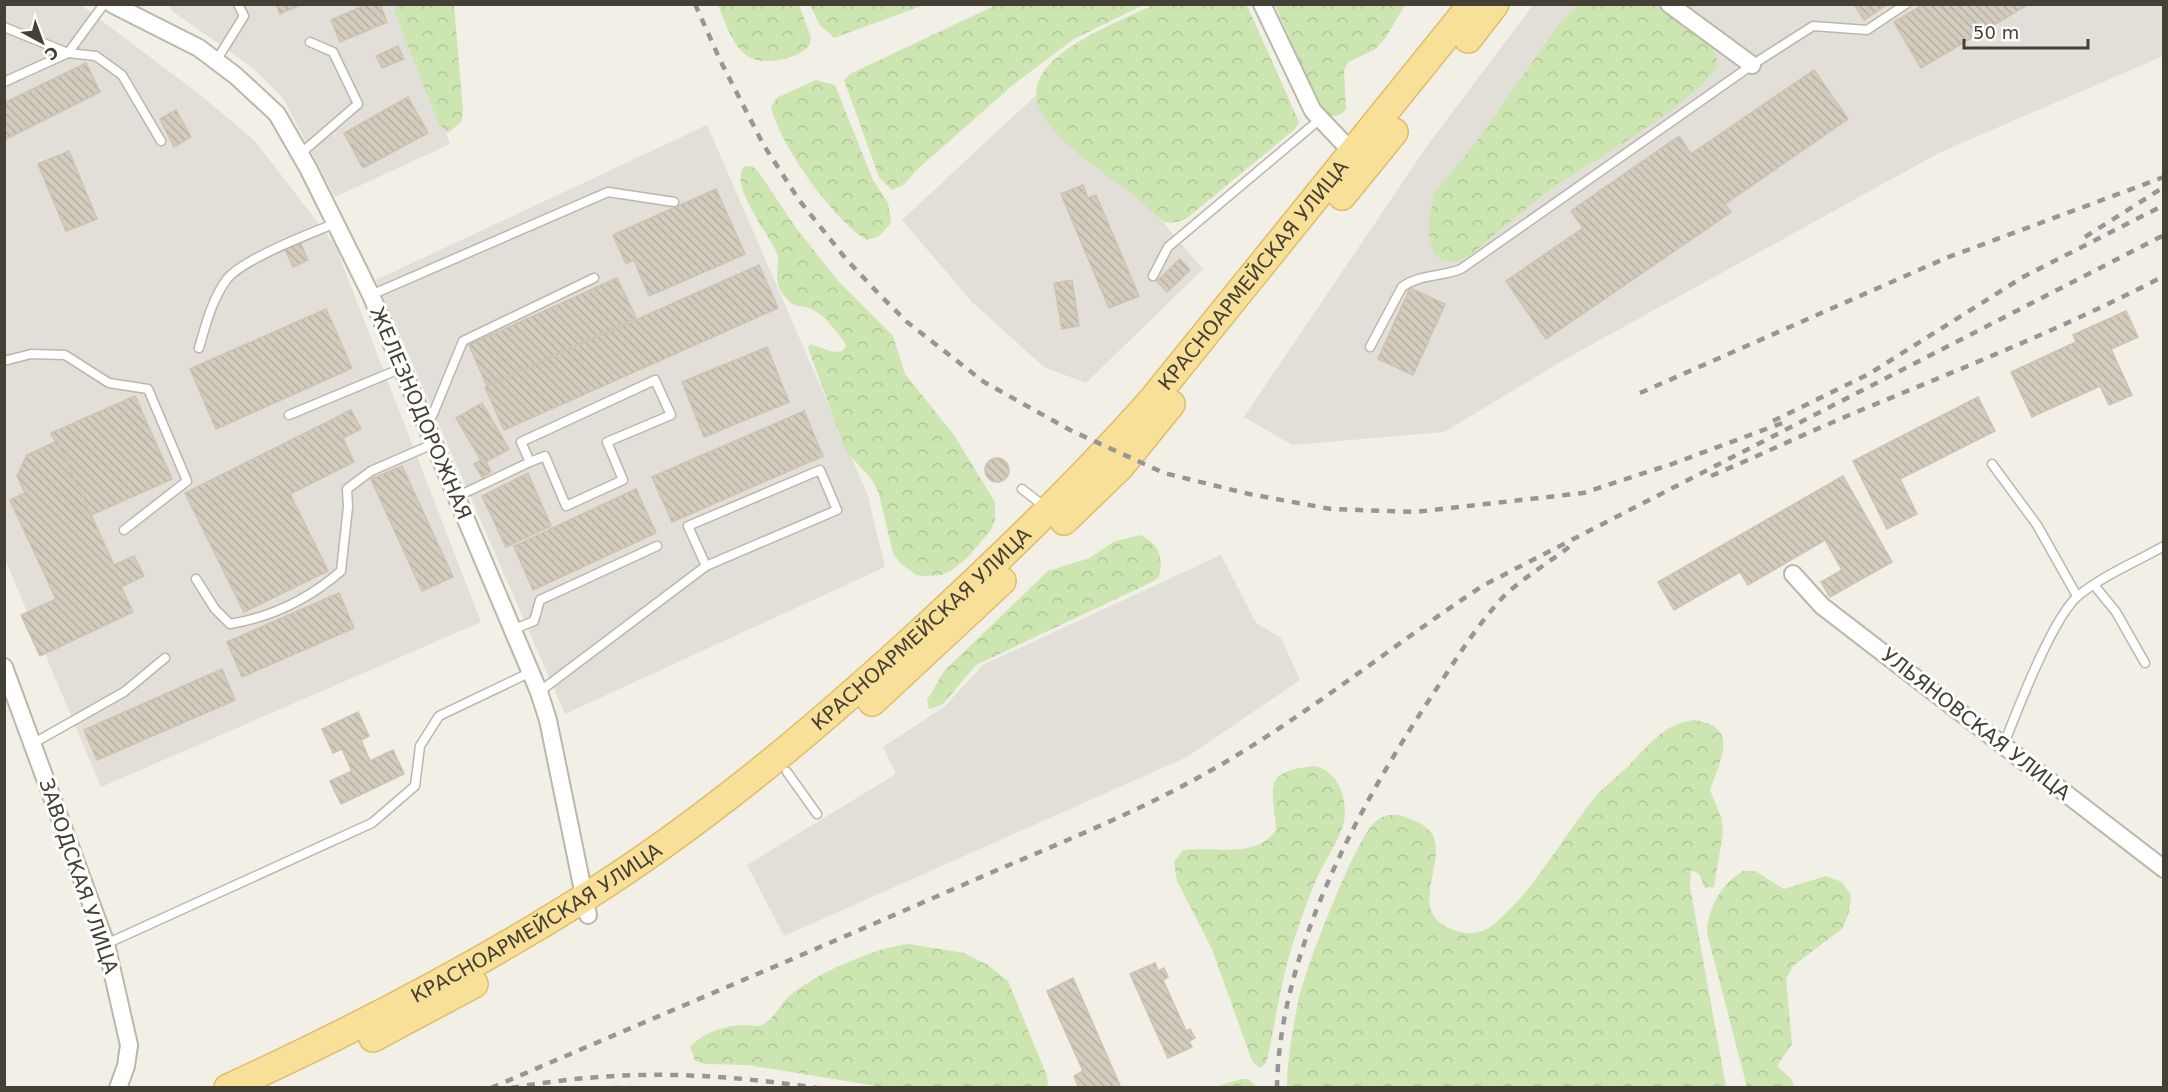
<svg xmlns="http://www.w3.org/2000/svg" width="2168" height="1092" font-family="'DejaVu Sans',sans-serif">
	<defs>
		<pattern id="forest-crowns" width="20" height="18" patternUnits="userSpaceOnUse" patternTransform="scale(1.5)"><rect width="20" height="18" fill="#cce5b1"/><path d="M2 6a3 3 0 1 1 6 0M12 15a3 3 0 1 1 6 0" fill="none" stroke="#b1c699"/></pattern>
		<pattern id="building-back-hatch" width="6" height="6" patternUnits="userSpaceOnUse" patternTransform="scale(1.5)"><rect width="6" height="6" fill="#d3cbbd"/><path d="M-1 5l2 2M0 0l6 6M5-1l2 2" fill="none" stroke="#b6afa3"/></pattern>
	</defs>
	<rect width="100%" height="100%" fill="#f2efe7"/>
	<g fill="#e2ded8">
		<path d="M4 5H81L199 94 255 141 335 245 481 622 101 787 5 559Z"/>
		<path d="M169 5H399L450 144 335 197 283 98 253 68 172 11Z"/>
		<path d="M1533 5H2163V56L1939 153 1569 357 1444 432 1292 445 1244 417 1427 146Z"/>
		<path d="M1046 86 1203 269 1086 383 1044 367 972 302 902 220Z"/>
		<path d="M707 125 868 496 885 567 565 714 376 280Z"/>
		<path d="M1221 555 1256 623 1281 638 1300 680 1187 757 784 936 747 865 896 774 883 747 944 707 983 665Z"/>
	</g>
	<g fill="url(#forest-crowns)">
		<path d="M998 4 1143 5 1074 39 1014 84 920 167 902 186 892 190 879 177 844 80 850 74Z"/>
		<path d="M397 5H454L463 111 461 122 448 133 439 124 394 10Z"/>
		<path d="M718 5H799L811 37 810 44C803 53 794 57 783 59 739 70 732 38 718 5Z"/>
		<path d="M810 5H924L834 38 820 25Z"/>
		<path d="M1153 5H1247L1299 122 1295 129 1187 218C1181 221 1173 224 1165 222 1159 219 1138 198 1130 192 1103 171 1024 124 1038 83 1050 47 1121 21 1153 5Z"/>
		<path d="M1275 5H1405L1384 40 1374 50 1348 62 1344 71 1346 109C1336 122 1326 115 1318 104Z"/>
		<path d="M1578 5H1655L1671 13 1712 45 1718 64C1697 103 1594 160 1554 187 1524 208 1498 234 1468 256L1456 262 1443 261 1434 253 1429 235V219L1435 192 1474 145 1560 23Z"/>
		<path d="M816 80 835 85 873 180 888 203 891 223 879 236 867 240C834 221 778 143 771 106L778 97Z"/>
		<path d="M745 166H752L758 171 796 228 840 283 893 336 905 374 954 435 995 502V520L991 530 967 558 951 571 941 575 924 576 916 575 900 563 893 553 879 494 873 481 846 451 808 348 810 344 833 352 843 351 846 345C838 333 825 315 811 309 804 305 796 308 790 302 767 282 783 265 776 251 768 233 727 182 745 166Z"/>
		<path d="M1140 535C1159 543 1164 558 1159 577L1154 581 976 665 943 704 929 709 927 700 944 671 1048 571 1090 558 1113 542Z"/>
		<path d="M1694 720C1741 727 1720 760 1710 790L1721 817 1723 832 1714 887 1705 888 1699 874 1691 870 1690 887 1726 1087H1287C1287 1060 1293 1029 1298 1002 1304 972 1355 840 1374 823 1383 815 1391 813 1403 816 1413 820 1428 825 1433 835 1447 867 1402 917 1460 932 1471 935 1486 932 1494 924 1536 889 1561 838 1596 796 1607 784 1621 774 1632 762 1652 742 1664 724 1694 720Z"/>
		<path d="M1316 766C1336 772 1345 792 1345 813 1344 836 1325 859 1316 880 1309 896 1303 914 1297 931 1283 970 1277 1011 1269 1052L1266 1063 1260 1068 1252 1061 1212 949 1177 881 1174 862 1183 850C1212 846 1256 860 1276 830 1274 788 1259 771 1316 766Z"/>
		<path d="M1743 871H1755L1784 889 1826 876 1842 882 1851 895 1849 912 1843 928 1793 966 1786 979 1792 1044 1777 1066 1792 1080 1794 1087H1747L1707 933C1707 909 1722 883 1743 871Z"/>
		<path d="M909 944 964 953 988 965 1008 981 1047 1076 1048 1087H882L748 1065 705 1064 695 1061 690 1047C704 1032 723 1026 744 1025 750 1025 757 1027 762 1025 775 1019 780 1003 791 995 817 973 876 947 909 944Z"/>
		<path d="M1242 1079H1248L1257 1087H1214Z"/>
	</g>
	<g fill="url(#building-back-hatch)" stroke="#cec3b0" stroke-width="1.5">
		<path d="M276 4H302L280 14Z"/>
		<path d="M368 4H380L387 22 340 42 331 20Z"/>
		<path d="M1854 4H1888L1864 20Z"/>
		<path d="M1924 4H2029L1921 68 1894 22Z"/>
		<path d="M398 46 404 59 382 68 376 56Z"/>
		<path d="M86 63 100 92 4 140V103Z"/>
		<path d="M1814 70 1848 119 1725 204 1731 212 1546 339 1506 281 1583 228 1571 211 1679 136 1691 154Z"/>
		<path d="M408 97 428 133 363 168 344 133Z"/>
		<path d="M176 110 191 137 174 147 160 119Z"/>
		<path d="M69 151 97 219 66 231 38 164Z"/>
		<path d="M1083 185 1088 198 1096 195 1139 296 1109 308 1061 194Z"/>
		<path d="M716 189 745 254 649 296 634 260 626 264 613 235Z"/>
		<path d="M300 242 308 260 293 267 285 249Z"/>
		<path d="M1180 259 1190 270 1167 292 1157 281Z"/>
		<path d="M759 265 778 308 504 430 485 387Z"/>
		<path d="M617 278 636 318 487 386 469 345Z"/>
		<path d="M1072 280 1079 326 1062 329 1054 283Z"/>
		<path d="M1410 288 1445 304 1413 375 1378 359Z"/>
		<path d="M326 309 352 368 216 429 190 369Z"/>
		<path d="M2126 311 2138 337 2111 349 2132 395 2109 405 2100 386 2032 417 2011 372 2076 342 2073 335Z"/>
		<path d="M767 347 789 402 704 437 682 382Z"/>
		<path d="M135 396 172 479 91 515 51 433Z"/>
		<path d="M1978 397 1995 431 1900 479 1917 514 1887 529 1853 461Z"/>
		<path d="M482 403 509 449 486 462 491 472 482 477 474 464 481 460 456 418Z"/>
		<path d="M351 410 361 429 343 438 354 462 290 494 328 571 244 612 185 493Z"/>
		<path d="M804 411 823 456 672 522 652 477Z"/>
		<path d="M57 441 114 565 134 556 144 576 121 587 133 612 40 656 21 615 56 599 10 500 25 493 17 476 27 455Z"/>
		<circle cx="997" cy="470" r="12"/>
		<path d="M402 466 453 577 422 591 371 479Z"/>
		<path d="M528 473 551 526 506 547 482 496Z"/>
		<path d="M1843 476 1892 562 1830 597 1821 582 1842 570 1825 540 1748 585 1740 572 1674 610 1658 582Z"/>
		<path d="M636 489 656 533 533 590 514 546Z"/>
		<path d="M339 593 354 628 242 677 227 642Z"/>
		<path d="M222 669 235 700 97 760 84 730Z"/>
		<path d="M358 712 369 736 361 740 370 761 393 750 404 774 341 804 330 781 352 771 342 749 333 753 322 729Z"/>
		<path d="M1155 963 1158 971 1164 968 1168 977 1163 980 1186 1031 1190 1029 1195 1038 1189 1041 1192 1047 1168 1058 1130 974Z"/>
		<path d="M1073 978 1121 1088H1079L1074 1076 1083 1071 1047 991Z"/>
	</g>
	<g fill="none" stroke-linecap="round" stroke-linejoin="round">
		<g stroke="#bdb7aa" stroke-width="11">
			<g id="lane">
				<path d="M4 27 68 53 96 56 122 75 161 141"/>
				<path d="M216 61 244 16 238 4"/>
				<path d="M4 82 68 53 104 4"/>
				<path d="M300 154 358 104 333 52 310 42"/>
				<path d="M1153 276 1168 247 1319 120"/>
				<path d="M371 295 608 192 674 202"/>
				<path d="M1370 347 1402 287C1420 274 1441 277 1461 269L1752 65 1813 26 1867 30 1906 4"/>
				<path d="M199 348C206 324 212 299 227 279 243 259 311 233 336 223"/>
				<path d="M4 361 31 354 65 355 109 383 148 389 187 481 124 530"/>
				<path d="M289 415 402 368"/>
				<path d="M428 426 463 341 594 278"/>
				<path d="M1992 464 2037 525 2077 596"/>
				<path d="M1022 489 1045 507"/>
				<path d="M456 497 530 462 521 442 655 380 671 415 607 442 623 480 566 506 545 456 530 462"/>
				<path d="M196 579 215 609 230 624C272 617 310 598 341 571L348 507 347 489 371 471 433 444"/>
				<path d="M2094 585 2116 612 2145 663"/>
				<path d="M512 630 534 621 540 600 657 546"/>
				<path d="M539 692 706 566 688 526 820 470 837 510 706 566"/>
				<path d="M32 744 124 692 165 658"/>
				<path d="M2004 744C2017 711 2053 616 2079 595 2104 575 2136 562 2164 546"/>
				<path d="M787 772 817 814"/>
				<path d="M106 944 372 823 415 786 420 746 439 716 531 672"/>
			</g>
		</g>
		<g stroke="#bdb7aa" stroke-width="20">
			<g id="street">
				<path d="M112 4 199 48 236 76 277 114 308 168 371 295 539 692 548 720 588 915"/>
				<path d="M1262 4 1313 111 1353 153"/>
				<path d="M1669 4 1752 65"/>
				<path d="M1793 574 1822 606 2164 869"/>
				<path d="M4 667 106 944 129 1045 126 1066 118 1088"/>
			</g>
		</g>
		<g stroke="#ddbe6a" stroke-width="30">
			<g id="primary">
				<path d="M1468 39 1495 4"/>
				<path d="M1342 196 1394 132"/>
				<path d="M1064 521 1120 467 1171 404"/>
				<path d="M872 702 1002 581"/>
				<path d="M373 1038 474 984"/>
				<path id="s1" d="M228 1088C350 1032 470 970 584 898 703 823 810 733 914 638 997 562 1078 484 1153 399L1472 4"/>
			</g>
		</g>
		<use href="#lane" stroke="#fff" stroke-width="8"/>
		<use href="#street" stroke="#fff" stroke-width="16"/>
		<use href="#primary" stroke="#f9e099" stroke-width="27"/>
		<g stroke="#969696" stroke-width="4.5" stroke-dasharray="8 8" stroke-linecap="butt">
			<path d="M695 4 721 62 763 144 799 200 846 259 878 293 907 322 984 382 1070 430 1164 473 1249 494 1331 509 1415 512 1583 493 1672 464 1785 422"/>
			<path d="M2085 237 2164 187"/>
			<path d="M1640 393 1946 258 2164 177"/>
			<path d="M1773 421 1869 374 2023 277 2164 205"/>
			<path d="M1711 476C1765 453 1817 428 1871 406 1970 365 2068 326 2164 276"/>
			<path d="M491 1088C649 1020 808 953 965 884 1047 848 1133 815 1210 771 1307 716 1391 646 1484 585L2164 235"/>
			<path d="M511 1088C619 1069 709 1072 817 1088"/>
			<path d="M614 1088H633"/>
			<path d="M1277 1088C1279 950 1362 800 1437 688 1458 656 1478 624 1504 596 1523 578 1548 563 1569 547"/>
		</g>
	</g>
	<g text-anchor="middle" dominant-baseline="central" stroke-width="6" stroke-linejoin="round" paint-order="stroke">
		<g font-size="20" fill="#454036" stroke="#fff">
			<text stroke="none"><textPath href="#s1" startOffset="1322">КРАСНОАРМЕЙСКАЯ УЛИЦА</textPath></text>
			<text transform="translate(421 413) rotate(67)">ЖЕЛЕЗНОДОРОЖНАЯ</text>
			<text stroke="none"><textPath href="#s1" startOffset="836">КРАСНОАРМЕЙСКАЯ УЛИЦА</textPath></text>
			<text transform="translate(1976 724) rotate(38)">УЛЬЯНОВСКАЯ УЛИЦА</text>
			<text transform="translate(79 876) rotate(71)">ЗАВОДСКАЯ УЛИЦА</text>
			<text stroke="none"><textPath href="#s1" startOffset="350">КРАСНОАРМЕЙСКАЯ УЛИЦА</textPath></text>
		</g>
	</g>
	<rect width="2168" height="1092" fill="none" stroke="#454036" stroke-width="12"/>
	<g transform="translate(42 42) rotate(139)" stroke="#ffffff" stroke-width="4.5" paint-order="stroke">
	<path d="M0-4.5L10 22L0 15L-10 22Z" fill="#454036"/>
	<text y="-9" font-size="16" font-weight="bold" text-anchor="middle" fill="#454036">С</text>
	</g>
	<path d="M1964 39v9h124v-9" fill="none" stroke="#454036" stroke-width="3"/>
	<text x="1973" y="39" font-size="18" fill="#454036" stroke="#ffffff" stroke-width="4.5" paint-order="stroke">50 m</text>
</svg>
